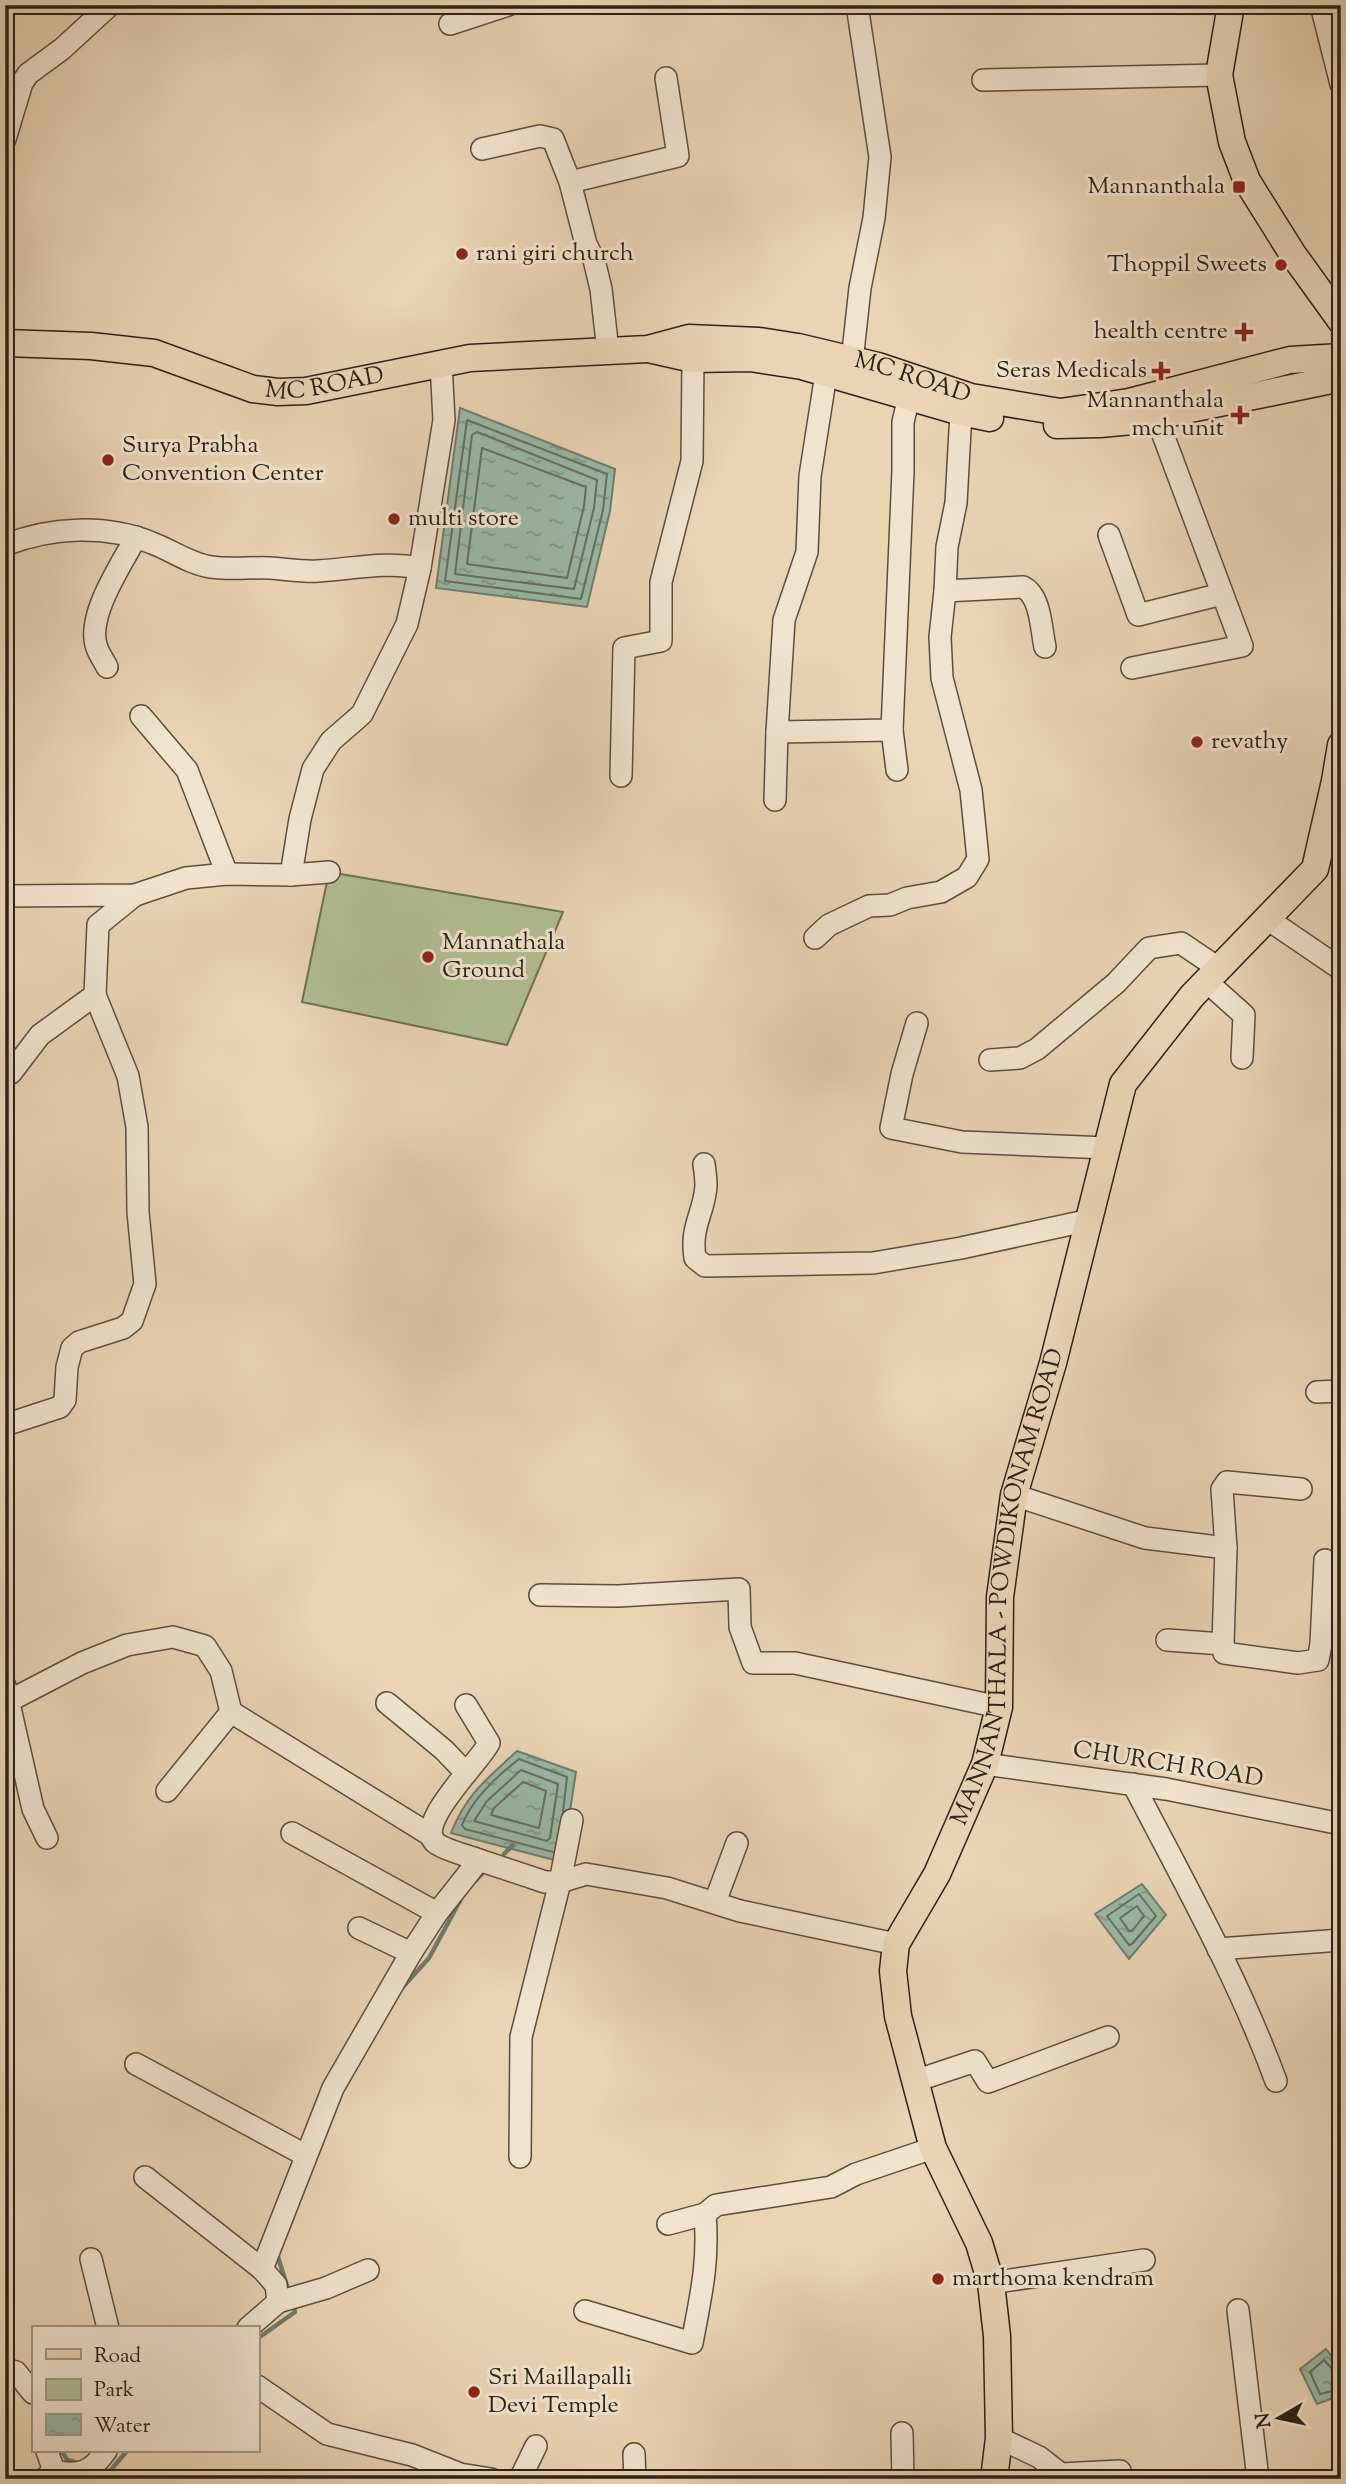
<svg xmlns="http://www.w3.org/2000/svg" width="1346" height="2484" font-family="'Sorts Mill Goudy',serif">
	<defs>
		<pattern id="water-ripples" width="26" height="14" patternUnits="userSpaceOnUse" patternTransform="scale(1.75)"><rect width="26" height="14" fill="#99b9a7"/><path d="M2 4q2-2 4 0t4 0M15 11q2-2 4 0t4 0" fill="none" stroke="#7d9687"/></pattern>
	</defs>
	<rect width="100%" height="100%" fill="#ead4b4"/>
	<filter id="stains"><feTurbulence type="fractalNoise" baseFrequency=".00286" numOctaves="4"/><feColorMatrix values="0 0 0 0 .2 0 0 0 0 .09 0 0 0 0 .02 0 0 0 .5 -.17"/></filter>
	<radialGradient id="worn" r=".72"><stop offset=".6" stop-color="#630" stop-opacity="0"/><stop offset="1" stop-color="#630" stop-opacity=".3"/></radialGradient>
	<path fill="#b0be92" stroke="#6e7054" stroke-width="2" d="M329 872 563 912 507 1045 302 1002Z"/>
	<g fill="url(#water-ripples)" stroke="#6d7d6d" stroke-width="2">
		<path d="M460 408 615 469 610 511 587 607 436 588Z"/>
		<path d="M517 1751 576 1772 562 1862 451 1833C467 1793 487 1779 517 1751Z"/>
		<path d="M1142 1884 1166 1915 1129 1959 1095 1914Z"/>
		<path d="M1326 2349 1341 2369V2395L1317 2404 1300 2369Z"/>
	</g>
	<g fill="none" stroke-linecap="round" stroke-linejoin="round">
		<g stroke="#626e5f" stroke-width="2">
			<path d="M467 420 607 474 603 510 581 599 445 581Z"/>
			<path d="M477 432 597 480 594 508 574 589 455 574 472 435Z"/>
			<path d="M482 448 586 487 584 506 567 578 467 564Z"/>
			<path d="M521 1770 558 1784 550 1838 547 1841 474 1821 487 1801Z"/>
			<path d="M523 1782 546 1791 539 1828 491 1815 494 1808Z"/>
			<path d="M553 1852 465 1829 462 1825C472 1799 497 1776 519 1759L567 1777 563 1812"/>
			<path d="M1139 1894 1156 1916 1132 1944 1129 1945 1107 1916Z"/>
			<path d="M1137 1906 1144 1916 1132 1931H1129L1120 1918Z"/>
			<path d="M1341 2373 1334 2371 1324 2360 1310 2372 1320 2394 1341 2389"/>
		</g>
		<g stroke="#6d7d6d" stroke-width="4.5">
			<path d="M504 1854 513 1845"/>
			<path d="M472 1884 482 1874"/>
			<path d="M402 1988 429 1958 461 1899"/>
			<path d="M277 2254 289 2292"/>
			<path d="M257 2339 295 2312 293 2304"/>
			<path d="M5 2355 15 2363"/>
			<path d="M62 2451 67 2460 75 2462"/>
			<path d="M109 2472 127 2451"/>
		</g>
		<g stroke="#5c4e3e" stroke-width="24">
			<g id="minor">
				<path d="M1323 5V13L1341 84"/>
				<path d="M450 24 508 5"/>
				<path d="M983 80 1219 75"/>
				<path d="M5 139 22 83 28 74 62 49 110 5"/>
				<path d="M482 149 540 136 553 139 570 182 586 244 594 260 601 289 608 351"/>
				<path d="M570 182 678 156 666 78"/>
				<path d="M852 361 860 288 874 218 880 157 857 5"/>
				<path d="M826 374 810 476 807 552 784 620 777 732 892 730 903 471V422L909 397"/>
				<path d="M1109 535 1138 615 1222 594"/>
				<path d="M5 545C51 527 106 524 152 543 171 550 190 564 211 567 230 570 251 567 270 568 286 569 303 572 318 571 352 569 386 561 420 568"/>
				<path d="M945 591 1023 587C1041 596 1041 629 1045 647"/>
				<path d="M107 667C104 661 99 654 97 648 85 617 122 564 136 537"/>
				<path d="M1132 668 1242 646 1156 416"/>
				<path d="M141 716 187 770 227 874"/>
				<path d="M892 730 897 770"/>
				<path d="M621 776 624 648 661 641V582L692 461 693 359"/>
				<path d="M775 800 777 732"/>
				<path d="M329 872 291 875 300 819 313 769 331 741 362 714 407 624 420 568 444 420 441 364"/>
				<path d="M5 896 135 895 186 878 227 874 291 875"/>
				<path d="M1266 918 1341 969"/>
				<path d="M815 938 829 925 869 906 890 905 907 898 941 892 967 877 978 859 971 790 942 678 940 637 945 591 947 547 956 503 961 412"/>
				<path d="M1206 981 1244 1015 1242 1058"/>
				<path d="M917 1023 902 1074 891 1128 962 1142 1107 1148"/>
				<path d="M990 1060 1020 1058 1037 1049 1116 983 1149 948 1181 943 1218 968"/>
				<path d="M5 1073H11L40 1035 95 995 98 925 135 895"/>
				<path d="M704 1164C705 1171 706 1179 706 1186 704 1214 690 1226 695 1258L705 1266 873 1263 961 1248 1090 1220"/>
				<path d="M1317 1392 1341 1391"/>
				<path d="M5 1425 60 1407 65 1400 67 1367 72 1348 79 1342 123 1328 132 1321 145 1284 138 1212 137 1127 128 1076 95 995"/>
				<path d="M1014 1495 1145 1538 1226 1548"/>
				<path d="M540 1595 618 1596 739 1589 740 1627 753 1663H795L999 1707"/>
				<path d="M1167 1640 1223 1644 1226 1548 1222 1489 1227 1482 1301 1489"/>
				<path d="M1223 1644 1224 1653 1298 1663 1318 1660 1321 1644 1325 1560"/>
				<path d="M5 1686 33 1809 47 1838"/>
				<path d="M5 1703 82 1663 127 1645 173 1637 205 1646 221 1671 231 1712 432 1836"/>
				<path d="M387 1703 444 1750 465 1772"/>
				<path d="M466 1705 489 1743C481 1761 411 1826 437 1844 448 1851 466 1855 479 1860"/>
				<path d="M985 1764 1166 1789 1341 1824"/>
				<path d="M1133 1784C1184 1882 1238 1978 1276 2081"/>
				<path d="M167 1791 231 1712"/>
				<path d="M292 1833 437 1913"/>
				<path d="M715 1902 737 1843"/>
				<path d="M359 1928 411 1953"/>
				<path d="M1218 1949 1341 1940"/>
				<path d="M136 2064 305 2155"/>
				<path d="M915 2081 975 2061 988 2082 1108 2037"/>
				<path d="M520 2157 521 2037 560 1882 572 1820"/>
				<path d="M145 2177 262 2269"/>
				<path d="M668 2224 705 2214"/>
				<path d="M91 2259 108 2328"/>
				<path d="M991 2283 1144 2260"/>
				<path d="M278 2302 326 2288 368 2270"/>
				<path d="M1238 2310 1258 2479"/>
				<path d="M585 2311 692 2343C701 2295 709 2262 705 2214L716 2205 831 2187 856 2174 933 2148"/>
				<path d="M248 2328 278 2302 276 2285 262 2269 333 2088 411 1953 437 1913 479 1860 545 1882H560L586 1874 667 1888 740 1911 896 1944"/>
				<path d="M5 2369 16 2372 33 2393"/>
				<path d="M257 2386 327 2434 412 2455 460 2474 491 2479"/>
				<path d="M902 2433 903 2479"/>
				<path d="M999 2438 1039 2457 1061 2474 1120 2471"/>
				<path d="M47 2451 54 2471"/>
				<path d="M634 2454 635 2479"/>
				<path d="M44 2479 54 2471C80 2477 91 2472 106 2451"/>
				<path d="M520 2479 536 2446"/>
			</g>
		</g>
		<g stroke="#2c2217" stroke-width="29">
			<g id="major">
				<path d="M1231 5 1219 75 1232 142 1247 181 1292 253 1341 321"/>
				<path id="s1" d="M5 343 91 346 154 353 253 389 278 392 306 391 470 358 648 349 689 338 759 341 798 347 878 366 971 397 1060 412 1129 402 1290 360 1341 357"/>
				<path d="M653 350 693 359 750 358 802 366 961 412 990 418"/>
				<path d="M1057 425 1100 424 1132 421 1341 378"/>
				<path id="s2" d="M994 2479 999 2438 997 2336 991 2283 979 2243 933 2148 898 2016 893 1971 896 1944 937 1874 985 1764 999 1707 1000 1597 1014 1495 1053 1363 1123 1084 1192 996 1315 869 1335 781 1341 745"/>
			</g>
		</g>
		<use href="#minor" stroke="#f1e3ce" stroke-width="21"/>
		<use href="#major" stroke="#ead4b4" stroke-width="26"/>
	</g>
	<g fill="#8f2418" stroke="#f1e3ce" stroke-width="2.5">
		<rect x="1232" y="180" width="14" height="14" rx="3.5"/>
		<circle cx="462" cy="254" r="7"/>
		<circle cx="1281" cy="265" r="7"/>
		<path d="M1240.5 321.5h7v7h7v7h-7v7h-7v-7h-7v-7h7z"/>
		<path d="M1157.5 360.5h7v7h7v7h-7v7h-7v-7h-7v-7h7z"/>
		<path d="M1236.5 404.5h7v7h7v7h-7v7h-7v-7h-7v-7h7z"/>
		<circle cx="108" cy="460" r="7"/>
		<circle cx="394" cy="519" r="7"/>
		<circle cx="1197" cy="742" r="7"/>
		<circle cx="428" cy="957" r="7"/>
		<circle cx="938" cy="2279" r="7"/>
		<circle cx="474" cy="2392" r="7"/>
	</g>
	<g text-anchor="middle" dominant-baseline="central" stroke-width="6" stroke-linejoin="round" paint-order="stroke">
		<g font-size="24" fill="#2c2217" stroke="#f1e3ce" text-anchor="start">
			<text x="1225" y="187" text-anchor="end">Mannanthala</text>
			<text x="476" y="254">rani giri church</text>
			<text x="1267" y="265" text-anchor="end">Thoppil Sweets</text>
			<text x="1228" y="332" text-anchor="end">health centre</text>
			<text x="1147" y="371" text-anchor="end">Seras Medicals</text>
			<text x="1224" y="401" text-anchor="end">Mannanthala<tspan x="1224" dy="28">mch unit</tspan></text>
			<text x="122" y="446">Surya Prabha<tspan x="122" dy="28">Convention Center</tspan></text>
			<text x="408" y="519">multi store</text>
			<text x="1211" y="742">revathy</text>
			<text x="442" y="943">Mannathala<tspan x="442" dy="28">Ground</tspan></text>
			<text x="952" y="2279">marthoma kendram</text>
			<text x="488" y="2378">Sri Maillapalli<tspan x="488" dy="28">Devi Temple</tspan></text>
		</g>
		<g font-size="24" fill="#2c2217" stroke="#f1e3ce">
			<text stroke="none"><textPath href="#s1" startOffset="924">MC ROAD</textPath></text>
			<text stroke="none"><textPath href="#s1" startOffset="327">MC ROAD</textPath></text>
			<text stroke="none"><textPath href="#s2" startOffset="933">MANNANTHALA - POWDIKONAM ROAD</textPath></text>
			<text transform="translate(1168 1765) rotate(9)">CHURCH ROAD</text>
		</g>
	</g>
	<rect width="1346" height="2484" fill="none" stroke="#ead4b4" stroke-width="28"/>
	<rect x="7" y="7" width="1332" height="2470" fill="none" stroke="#2c2217" stroke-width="3.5"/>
	<rect x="14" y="14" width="1318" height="2456" fill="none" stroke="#2c2217" stroke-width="2"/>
	<rect x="32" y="2326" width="228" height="126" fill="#f1e3ce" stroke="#a29685" stroke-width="2"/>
	<rect x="46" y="2349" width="35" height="10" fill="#ead4b4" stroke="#a29685" stroke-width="2"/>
	<text x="94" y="2362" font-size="21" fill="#2c2217">Road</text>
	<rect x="46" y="2379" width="35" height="21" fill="#b0be92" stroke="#a29685" stroke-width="2"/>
	<text x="94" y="2396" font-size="21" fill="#2c2217">Park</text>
	<rect x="46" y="2414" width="35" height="21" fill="url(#water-ripples)" stroke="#a29685" stroke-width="2"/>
	<text x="94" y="2432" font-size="21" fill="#2c2217">Water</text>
	<g transform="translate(1279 2418) rotate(261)" stroke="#f1e3ce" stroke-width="5" paint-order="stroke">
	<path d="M0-5L12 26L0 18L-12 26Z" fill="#2c2217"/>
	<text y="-10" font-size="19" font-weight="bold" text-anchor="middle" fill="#2c2217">N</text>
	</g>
	<rect width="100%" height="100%" filter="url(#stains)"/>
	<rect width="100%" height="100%" fill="url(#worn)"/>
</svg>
